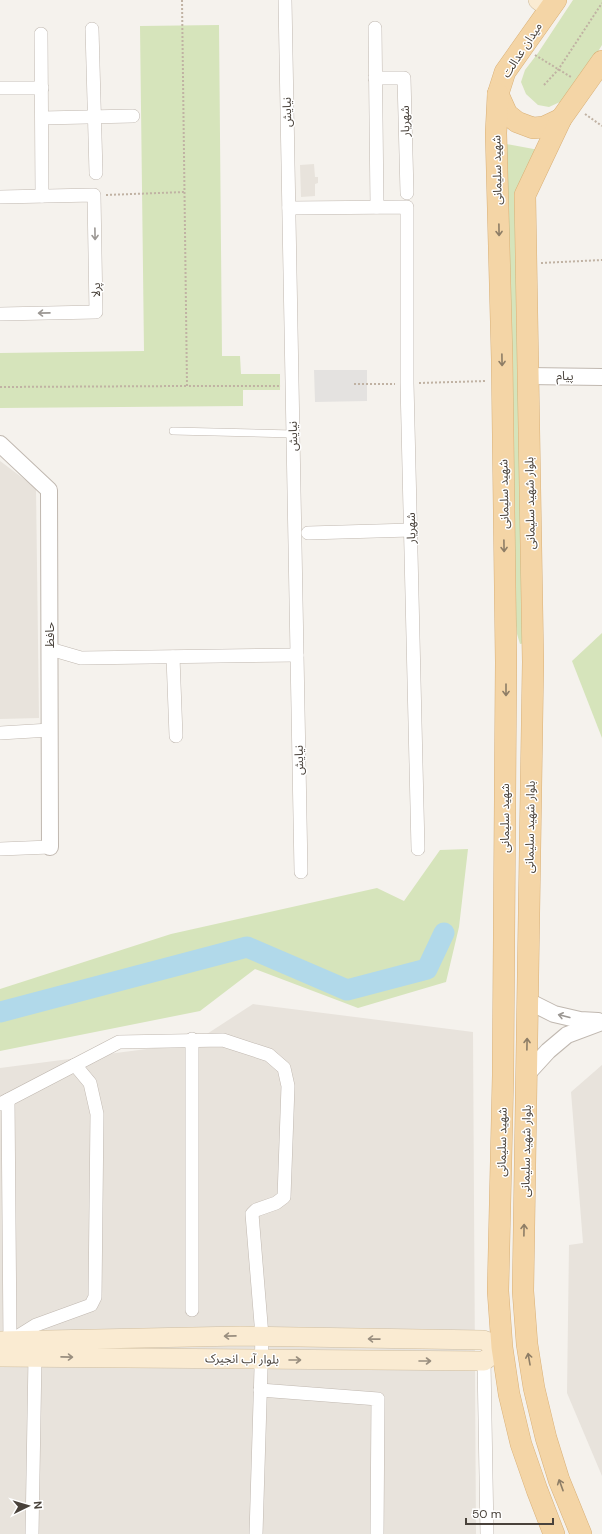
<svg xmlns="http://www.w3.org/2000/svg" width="602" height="1534" font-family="'DM Sans','Noto Sans Arabic',sans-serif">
	<rect width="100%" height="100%" fill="#f5f2ed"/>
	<g fill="#e8e3dc">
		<path d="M314 164 315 177H318V183L315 184V196L301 197 300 165Z"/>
		<path d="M0 461 36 488 39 718 0 719Z"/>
		<path d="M253 1004 473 1032 476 1534H0V1068L193 1043Z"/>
		<path d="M602 1065V1476L567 1393 569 1245 583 1243 571 1092Z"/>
	</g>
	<g fill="#d6e4bb">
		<path d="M573 0H602V45L580 81 560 102 549 107 538 105 526 94 521 82 525 70 538 53Z"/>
		<path d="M219 25 222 356H240L241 374H280V390H243V406L0 408V353L144 351 140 26Z"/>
		<path d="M506 144 539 150 518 195 525 643 520 644 517 634 514 609Z"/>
		<path d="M602 633V738L572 661Z"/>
		<path d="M468 849 459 927 446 982 358 1008 255 969 200 1011 0 1051V989L171 934 377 888 404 901 440 850Z"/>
	</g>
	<path fill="#e4e2e0" d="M314 370H367V401L315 402Z"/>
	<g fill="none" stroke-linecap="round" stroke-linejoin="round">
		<path stroke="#b1d9ea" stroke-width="21" d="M0 1012 247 947 347 990 427 969 444 933"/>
		<g stroke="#c0b8b0" stroke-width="8">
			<path id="service" d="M173 431 293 434"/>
		</g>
		<g stroke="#c0b8b0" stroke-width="14">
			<g id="minor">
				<path d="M285 0 301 872"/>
				<path d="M375 28 377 207"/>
				<path d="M92 29 96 173"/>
				<path d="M41 34 42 196"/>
				<path d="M375 78H404L407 193"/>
				<path d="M0 88H42"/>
				<path d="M42 118 133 116"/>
				<path d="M0 197 94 195 96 312 0 314"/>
				<path d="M289 208 407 207V383L418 849"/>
				<path d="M308 533 411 530"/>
				<path d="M50 649 81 658 297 655"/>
				<path d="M173 657 176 736"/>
				<path d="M0 733 50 730"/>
				<path d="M0 849 50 847"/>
				<path d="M192 1039V1310"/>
				<path d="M8 1100 10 1341"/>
				<path d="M0 1104 119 1042 223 1040 269 1055 284 1068 288 1086 284 1197 276 1203 256 1210 252 1214 262 1336 256 1534"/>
				<path d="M12 1340 36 1325 91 1305 95 1297 97 1114 90 1083 75 1065"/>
				<path d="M484 1361 487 1534"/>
				<path d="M260 1390 378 1399 377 1534"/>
				<path d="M32 1534 35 1357"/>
			</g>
		</g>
		<g stroke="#c0b8b0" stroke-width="18">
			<g id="tertiary">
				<path d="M528 376 602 377"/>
				<path d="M0 444 49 490 50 847"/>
				<path d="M528 1001 554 1014 580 1020 598 1021"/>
				<path d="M527 1074 548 1051 567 1035 602 1022"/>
			</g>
		</g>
		<g stroke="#cfbea1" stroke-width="20">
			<g id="secondary">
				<path d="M538 0 550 9"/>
				<path d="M0 1341 240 1336 483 1340 502 1347 484 1361 0 1357"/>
			</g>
		</g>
		<g stroke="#d9b077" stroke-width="22">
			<g id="primary">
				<path d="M556 0 505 72 498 94 507 114 517 122 533 128 544 127 561 119"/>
				<path d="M498 94 496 133 502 359 506 662 503 1075 498 1291 502 1347 509 1394 521 1444 537 1490 554 1534"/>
				<path d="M581 1534 559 1480 546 1438 534 1388 527 1344 523 1291 533 662 525 195 561 119 602 61"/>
			</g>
		</g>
		<g stroke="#c0b2a3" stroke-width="2" stroke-dasharray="2 2" stroke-linecap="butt">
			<path d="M182 0 187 386H281"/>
			<path d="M535 55 571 77"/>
			<path d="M544 85 558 70 602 3"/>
			<path d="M585 114 602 126"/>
			<path d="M106 195 185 192"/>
			<path d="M541 263 602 260"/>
			<path d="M419 383 487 381"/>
			<path d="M354 384H395"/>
			<path d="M0 387 187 386"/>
		</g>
		<use href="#service" stroke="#fff" stroke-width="7"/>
		<use href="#minor" stroke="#fff" stroke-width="13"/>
		<use href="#tertiary" stroke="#fff" stroke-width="16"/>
		<use href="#secondary" stroke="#faebd2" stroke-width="19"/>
		<use href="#primary" stroke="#f4d5a6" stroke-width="21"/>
	</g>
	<defs><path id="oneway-shaft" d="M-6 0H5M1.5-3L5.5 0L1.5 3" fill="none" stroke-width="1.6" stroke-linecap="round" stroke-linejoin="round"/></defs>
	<g stroke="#8d7d66">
		<use href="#oneway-shaft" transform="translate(499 230) rotate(89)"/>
		<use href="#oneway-shaft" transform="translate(502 360) rotate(89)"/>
		<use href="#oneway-shaft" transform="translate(504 546) rotate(89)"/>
		<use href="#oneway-shaft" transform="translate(506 690) rotate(90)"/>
		<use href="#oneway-shaft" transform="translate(527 1044) rotate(-89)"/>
		<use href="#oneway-shaft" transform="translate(524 1230) rotate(-89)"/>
		<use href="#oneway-shaft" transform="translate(529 1359) rotate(-100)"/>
		<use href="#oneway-shaft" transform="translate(561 1485) rotate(-110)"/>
	</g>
	<g stroke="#9b9793">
		<use href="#oneway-shaft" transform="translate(95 234) rotate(89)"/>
		<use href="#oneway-shaft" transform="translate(44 313) rotate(179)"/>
		<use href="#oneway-shaft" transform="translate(564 1016) rotate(-166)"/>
	</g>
	<g stroke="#998e7f">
		<use href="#oneway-shaft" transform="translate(230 1336) rotate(179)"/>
		<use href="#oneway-shaft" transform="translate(374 1339) rotate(-179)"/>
		<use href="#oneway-shaft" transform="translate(67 1357) rotate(1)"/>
		<use href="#oneway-shaft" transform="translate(295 1360)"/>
		<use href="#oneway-shaft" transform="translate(425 1361)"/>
	</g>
	<g text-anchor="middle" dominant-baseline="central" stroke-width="3" stroke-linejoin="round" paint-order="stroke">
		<g font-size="12" fill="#49423b" stroke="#fff">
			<text transform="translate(522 50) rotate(-57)">میدان عدالت</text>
			<text transform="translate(287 112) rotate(-91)">نیایش</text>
			<text transform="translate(405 121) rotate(-91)">شهریار</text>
			<text transform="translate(497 170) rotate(-91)">شهید سلیمانی</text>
			<text transform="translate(96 290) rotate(-91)">پرلا</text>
			<text x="565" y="376">پیام</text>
			<text transform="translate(293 436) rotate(-91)">نیایش</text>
			<text transform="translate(504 494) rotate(-91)">شهید سلیمانی</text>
			<text transform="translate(530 503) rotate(-91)">بلوار شهید سلیمانی</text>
			<text transform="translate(411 528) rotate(-91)">شهریار</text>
			<text transform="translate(50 635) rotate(-90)">حافظ</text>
			<text transform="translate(299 760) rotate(-91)">نیایش</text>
			<text transform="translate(505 818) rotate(-90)">شهید سلیمانی</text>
			<text transform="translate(530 827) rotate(-89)">بلوار شهید سلیمانی</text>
			<text transform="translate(502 1142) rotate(-89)">شهید سلیمانی</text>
			<text transform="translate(526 1151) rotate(-89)">بلوار شهید سلیمانی</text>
			<text transform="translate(242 1359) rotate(1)">بلوار آب انجیرک</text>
		</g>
	</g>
	<g transform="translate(28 1506) rotate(85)" stroke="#ffffff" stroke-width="3" paint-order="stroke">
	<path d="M0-3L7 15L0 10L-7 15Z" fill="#49423b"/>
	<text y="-6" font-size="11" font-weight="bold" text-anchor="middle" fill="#49423b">N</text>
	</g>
	<path d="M466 1518v6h87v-6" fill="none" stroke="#49423b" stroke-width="2"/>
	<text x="472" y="1518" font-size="12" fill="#49423b" stroke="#ffffff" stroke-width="3" paint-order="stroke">50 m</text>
</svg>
